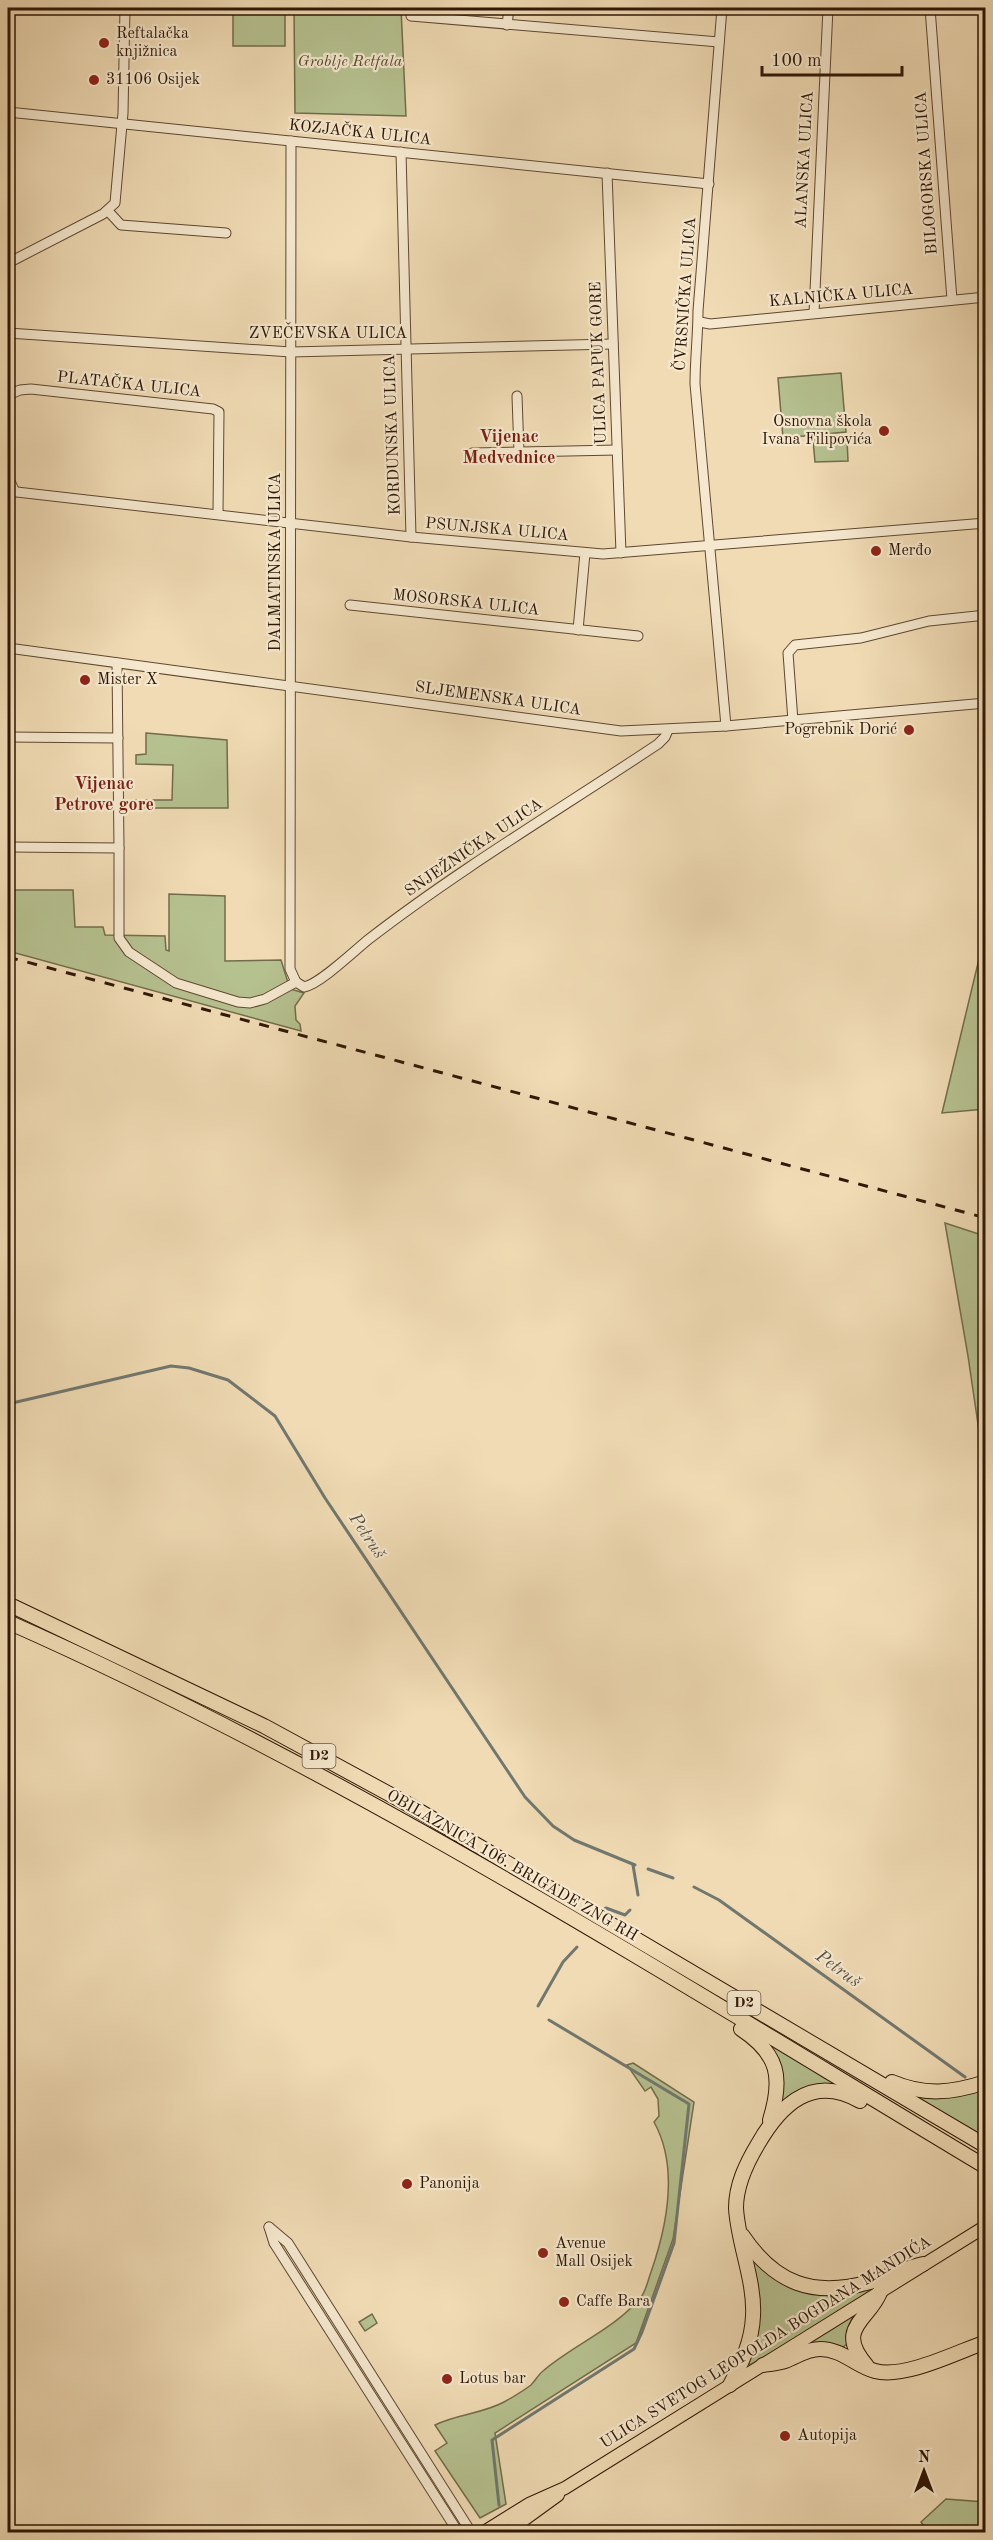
<svg xmlns="http://www.w3.org/2000/svg" width="993" height="2540" font-family="'Old Standard TT',serif">
	<rect width="100%" height="100%" fill="#f0dbb4"/>
	<filter id="stains"><feTurbulence type="fractalNoise" baseFrequency=".00333" numOctaves="4"/><feColorMatrix values="0 0 0 0 .2 0 0 0 0 .09 0 0 0 0 .02 0 0 0 .5 -.17"/></filter>
	<radialGradient id="worn" r=".72"><stop offset=".6" stop-color="#630" stop-opacity="0"/><stop offset="1" stop-color="#630" stop-opacity=".3"/></radialGradient>
	<g fill="#b6c190" stroke="#726c4a" stroke-width="1.5">
		<rect x="233" y="8" width="52" height="38"/>
		<path d="M294 8H401L406 116 295 113Z"/>
		<path d="M841 373 846 432 783 438 778 378Z"/>
		<path d="M847 438 848 461 815 462 813 440Z"/>
		<path d="M146 733 227 740 228 808H134V800H172L173 765 136 764V755L146 754Z"/>
		<path d="M8 890H73L75 927H103L105 935 165 936 166 950 169 951V894L225 896V961L281 960 290 989 304 993 295 1006 296 1020 300 1024 301 1031 8 951Z"/>
		<path d="M979 959H986L985 1109 942 1113Z"/>
		<path d="M945 1223 985 1236V1472L968 1356Z"/>
		<path d="M765 2041 841 2085 840 2087C815 2089 798 2087 779 2106Z"/>
		<path d="M633 2063 694 2102 673 2239 636 2343 495 2433 506 2504 480 2518 435 2451 447 2443 435 2425C457 2414 482 2414 504 2402 513 2397 523 2391 531 2385 535 2381 538 2375 543 2371 574 2344 614 2330 641 2297 646 2291 648 2280 651 2272 667 2226 679 2167 654 2122L659 2116 658 2099 651 2087 645 2091 627 2065Z"/>
		<path d="M985 2086C986 2094 981 2098 979 2105 976 2118 985 2129 985 2141L907 2094Z"/>
		<path d="M748 2251 760 2267 780 2282 870 2288 872 2292 750 2365 747 2358Z"/>
		<path d="M854 2313 846 2335 847 2344 839 2350 804 2346Z"/>
		<path d="M372 2314 377 2323 365 2331 359 2322Z"/>
		<path d="M946 2499 985 2502V2532H928L921 2522Z"/>
	</g>
	<g fill="none" stroke-linecap="round" stroke-linejoin="round">
		<g stroke="#70786f" stroke-width="3">
			<path d="M8 1404 171 1366 189 1368 228 1380 275 1416 325 1498 525 1797 553 1826 574 1840 635 1865"/>
			<path d="M633 1865 638 1895"/>
			<path d="M648 1869 673 1878"/>
			<path d="M694 1887 719 1900 965 2077"/>
			<path d="M602 1911 606 1908 625 1915 630 1910"/>
			<path d="M538 2006 563 1962 577 1947"/>
			<path d="M499 2505 492 2440 634 2349 642 2332 674 2243 689 2104 549 2020"/>
		</g>
		<g stroke="#5f4831" stroke-width="11">
			<g id="minor">
				<path d="M722 8 698 311C698 335 695 359 695 384L726 726"/>
				<path d="M930 8 952 300"/>
				<path d="M411 16 719 42"/>
				<path d="M507 25 509 8"/>
				<path d="M8 112 709 184"/>
				<path d="M291 141 290 969 296 982"/>
				<path d="M401 152 411 537"/>
				<path d="M607 173 621 553"/>
				<path d="M108 211 121 225 226 233"/>
				<path d="M8 263 103 214 115 203 123 113 125 8"/>
				<path d="M814 313 828 8"/>
				<path d="M700 322 710 324 986 297"/>
				<path d="M8 333 291 352 613 344"/>
				<path d="M8 395 20 390 31 389 213 409 219 412 218 514"/>
				<path d="M517 396 519 452"/>
				<path d="M472 453 617 450"/>
				<path d="M8 477 15 492"/>
				<path d="M8 491 411 537 603 554 986 523"/>
				<path d="M350 605 638 636"/>
				<path d="M578 630 585 553"/>
				<path d="M8 648 621 731 726 726 986 703"/>
				<path d="M793 721 788 653 795 645 861 638 929 621 986 615"/>
				<path d="M8 737 118 738"/>
				<path d="M8 847 119 848 117 663"/>
				<path d="M119 848V938L129 952 176 983 238 1002 250 1003 265 999 296 982"/>
				<path d="M296 982 304 987C320 984 354 951 369 939 461 868 562 808 658 744L665 737 668 730"/>
				<path d="M269 2227 288 2243 471 2532"/>
				<path d="M269 2227 274 2243 458 2532"/>
			</g>
		</g>
		<g stroke="#2f1705" stroke-width="14">
			<g id="major">
				<path d="M484 2532 529 2504 565 2488 986 2226"/>
				<path d="M507 2532 558 2495"/>
			</g>
		</g>
		<g stroke="#2f1705" stroke-width="16">
			<g id="highway">
				<path d="M8 1604 264 1726 404 1802 986 2146"/>
				<path d="M8 1622C350 1773 666 1975 986 2167"/>
				<path d="M741 2029C779 2054 783 2078 770 2120"/>
				<path d="M892 2082C925 2096 952 2093 986 2082"/>
				<path d="M742 2235C775 2284 813 2298 870 2282 889 2277 904 2268 923 2264"/>
				<path d="M763 2365C770 2364 778 2363 785 2361 798 2356 807 2349 820 2349 842 2349 856 2366 875 2371 905 2379 957 2352 986 2342"/>
				<path d="M867 2366C833 2327 871 2320 881 2290"/>
				<path d="M730 2385C742 2363 752 2341 753 2316 755 2280 738 2244 736 2208 736 2185 746 2164 758 2144 781 2104 813 2074 860 2101"/>
			</g>
		</g>
		<use href="#minor" stroke="#f5e8ce" stroke-width="9"/>
		<use href="#major" stroke="#f0dbb4" stroke-width="12"/>
		<use href="#highway" stroke="#f0dbb4" stroke-width="14"/>
		<path stroke="#2f1705" stroke-width="3" stroke-dasharray="10 10" stroke-linecap="butt" d="M8 957 986 1218"/>
	</g>
	<g fill="#8f2418" stroke="#f5e8ce" stroke-width="2">
		<circle cx="104" cy="43" r="6"/>
		<circle cx="94" cy="80" r="6"/>
		<circle cx="884" cy="431" r="6"/>
		<circle cx="876" cy="551" r="6"/>
		<circle cx="85" cy="680" r="6"/>
		<circle cx="909" cy="730" r="6"/>
		<circle cx="407" cy="2184" r="6"/>
		<circle cx="543" cy="2253" r="6"/>
		<circle cx="564" cy="2302" r="6"/>
		<circle cx="447" cy="2379" r="6"/>
		<circle cx="785" cy="2436" r="6"/>
	</g>
	<g text-anchor="middle" dominant-baseline="central" stroke-width="4.5" stroke-linejoin="round" paint-order="stroke">
		<g fill="#f5e8ce" stroke="#6a5641" stroke-width="1.5">
			<rect x="302.5" y="1744" width="33" height="24" rx="4.5"/>
			<rect x="727.5" y="1991" width="33" height="24" rx="4.5"/>
		</g>
		<g font-size="15" font-weight="bold" fill="#2f1705">
			<text x="319" y="1756">D2</text>
			<text x="744" y="2003">D2</text>
		</g>
		<g font-size="16" fill="#2f1705" stroke="#f5e8ce" text-anchor="start">
			<text x="116" y="34">Reftalačka<tspan x="116" dy="18">knjižnica</tspan></text>
			<text x="106" y="80">31106 Osijek</text>
			<text x="872" y="422" text-anchor="end">Osnovna škola<tspan x="872" dy="18">Ivana Filipovića</tspan></text>
			<text x="888" y="551">Merđo</text>
			<text x="97" y="680">Mister X</text>
			<text x="897" y="730" text-anchor="end">Pogrebnik Dorić</text>
			<text x="419" y="2184">Panonija</text>
			<text x="555" y="2244">Avenue<tspan x="555" dy="18">Mall Osijek</tspan></text>
			<text x="576" y="2302">Caffe Bara</text>
			<text x="459" y="2379">Lotus bar</text>
			<text x="797" y="2436">Autopija</text>
		</g>
		<g font-size="16" font-style="italic" fill="#584a2f" stroke="#f5e8ce">
			<text x="350" y="62">Groblje Retfala</text>
		</g>
		<g font-size="16" fill="#2f1705" stroke="#f5e8ce">
			<text transform="translate(360 133) rotate(6)">KOZJAČKA ULICA</text>
			<text transform="translate(805 160) rotate(-87)">ALANSKA ULICA</text>
			<text transform="translate(927 173) rotate(-94)">BILOGORSKA ULICA</text>
			<text transform="translate(686 294) rotate(-86)">ČVRSNIČKA ULICA</text>
			<text transform="translate(841 296) rotate(-5)">KALNIČKA ULICA</text>
			<text x="328" y="334">ZVEČEVSKA ULICA</text>
			<text transform="translate(599 363) rotate(-92)">ULICA PAPUK GORE</text>
			<text transform="translate(129 385) rotate(6)">PLATAČKA ULICA</text>
			<text transform="translate(393 435) rotate(-92)">KORDUNSKA ULICA</text>
			<text transform="translate(497 530) rotate(5)">PSUNJSKA ULICA</text>
			<text transform="translate(276 562) rotate(-90)">DALMATINSKA ULICA</text>
			<text transform="translate(466 603) rotate(6)">MOSORSKA ULICA</text>
			<text transform="translate(498 699) rotate(8)">SLJEMENSKA ULICA</text>
			<text transform="translate(474 848) rotate(-34)">SNJEŽNIČKA ULICA</text>
			<text transform="translate(512 1866) rotate(30)">OBILAZNICA 106. BRIGADE ZNG RH</text>
			<text transform="translate(766 2343) rotate(-32)">ULICA SVETOG LEOPOLDA BOGDANA MANDIĆA</text>
		</g>
		<g font-size="18" font-weight="bold" fill="#7a1f14" stroke="#f5e8ce">
			<text x="509" y="437">Vijenac<tspan x="509" dy="21">Medvednice</tspan></text>
			<text x="104" y="784">Vijenac<tspan x="104" dy="21">Petrove gore</tspan></text>
		</g>
		<g font-size="18" font-style="italic" fill="#555043" stroke="#f5e8ce">
			<text transform="translate(367 1536) rotate(56)">Petruš</text>
			<text transform="translate(838 1969) rotate(36)">Petruš</text>
		</g>
	</g>
	<rect width="993" height="2540" fill="none" stroke="#f0dbb4" stroke-width="30"/>
	<rect x="9" y="9" width="975" height="2522" fill="none" stroke="#2f1705" stroke-width="3"/>
	<rect x="15" y="15" width="963" height="2510" fill="none" stroke="#2f1705" stroke-width="1.5"/>
	<g transform="translate(924 2471)" stroke="#f5e8ce" stroke-width="4.5" paint-order="stroke">
	<path d="M0-4.5L10 22L0 15L-10 22Z" fill="#2f1705"/>
	<text y="-9" font-size="16" font-weight="bold" text-anchor="middle" fill="#2f1705">N</text>
	</g>
	<path d="M762 66v9h140v-9" fill="none" stroke="#2f1705" stroke-width="3"/>
	<text x="771" y="66" font-size="18" fill="#2f1705" stroke="#f5e8ce" stroke-width="4.5" paint-order="stroke">100 m</text>
	<rect width="100%" height="100%" filter="url(#stains)"/>
	<rect width="100%" height="100%" fill="url(#worn)"/>
</svg>
